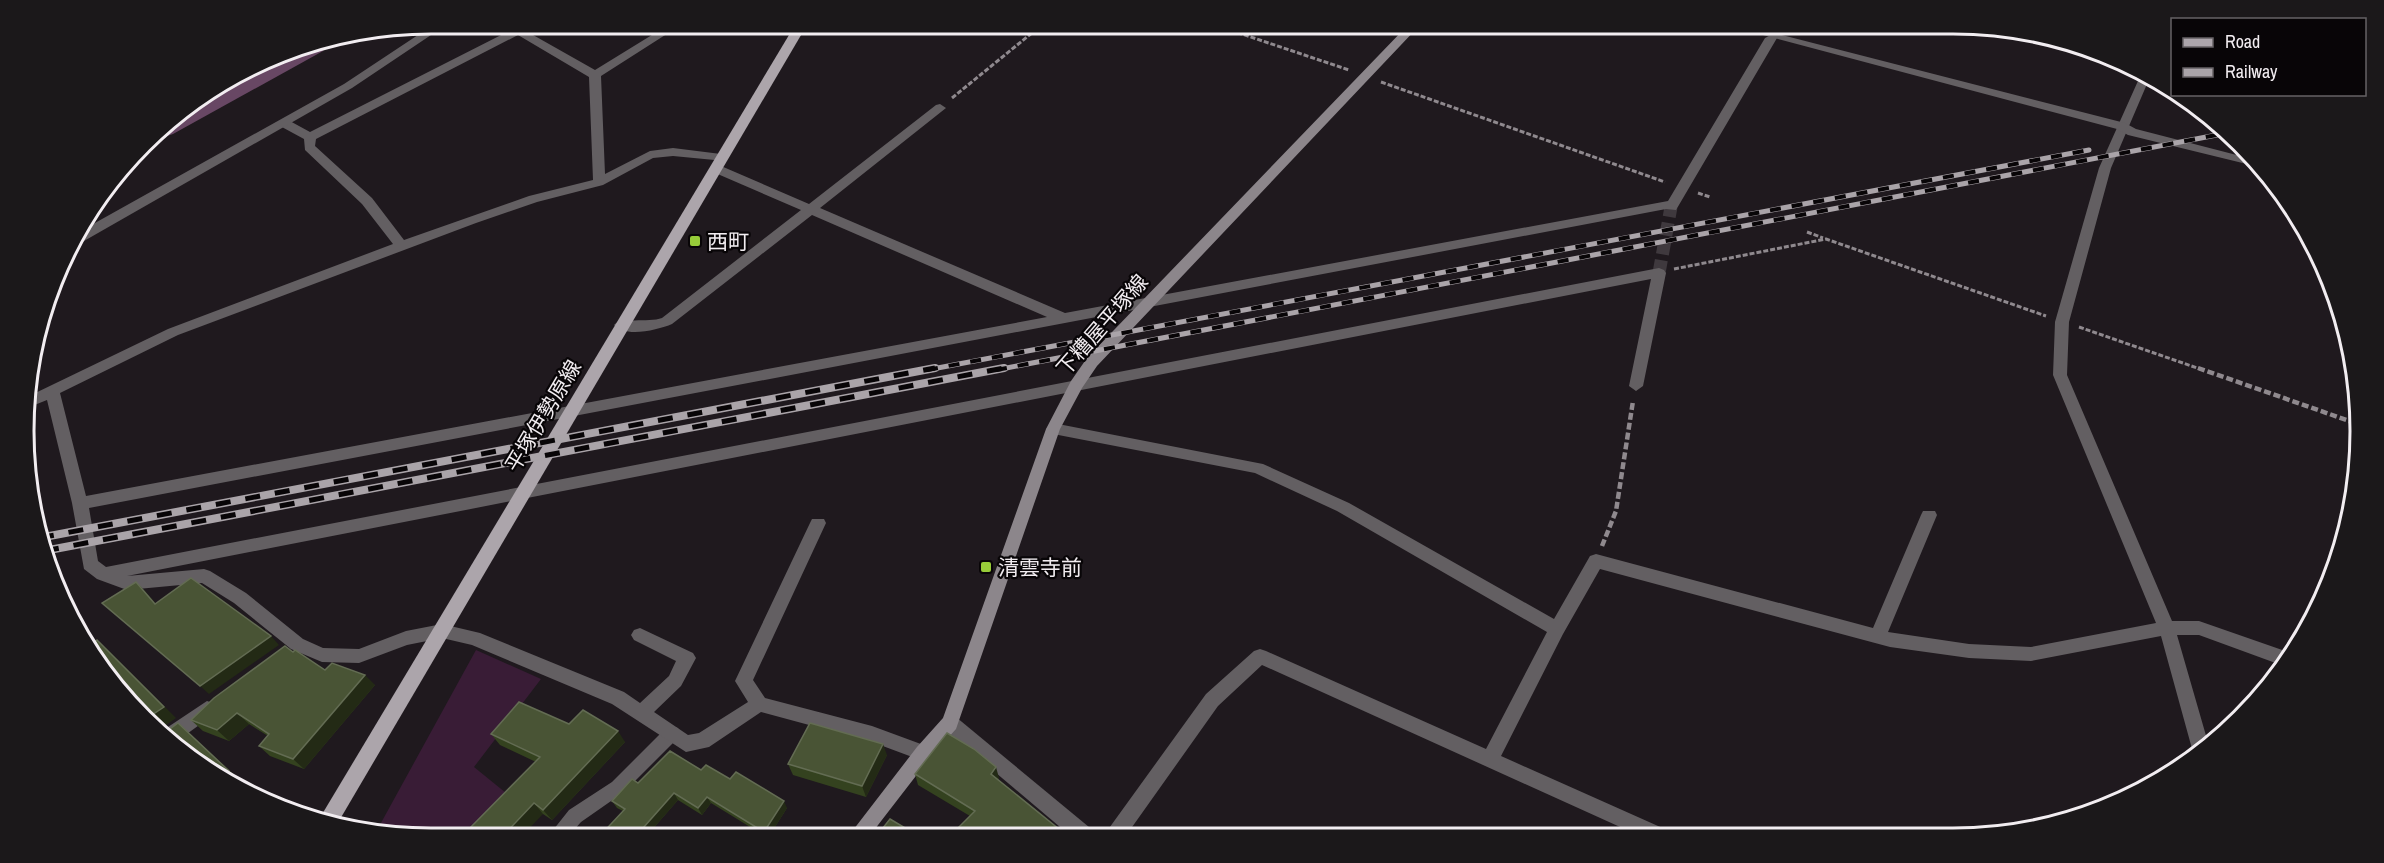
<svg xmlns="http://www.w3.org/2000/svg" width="2384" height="863" font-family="'Archivo Narrow','Noto Sans JP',sans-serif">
	<rect width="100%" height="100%" fill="#1f191e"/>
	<path fill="#391c36" d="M476 650 541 679 474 767 511 797 473 839H431L376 832Z"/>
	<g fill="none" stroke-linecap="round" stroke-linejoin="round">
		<path fill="#684764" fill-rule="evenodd" d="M325 40 328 44 323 51 173 134 161 138 153 136 163 125 276 55Z"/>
		<path stroke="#3f393e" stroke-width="13" stroke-dasharray="13 6" stroke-linecap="butt" d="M1659 273 1671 207"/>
		<g stroke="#8f898e" stroke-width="3" stroke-dasharray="5 2" stroke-linecap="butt">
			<path d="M1224 28 1349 70"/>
			<path d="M1381 82 1665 182"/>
			<path d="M952 98 1038 28"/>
			<path d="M1698 193 1710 197"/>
			<path d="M1807 232 1823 238"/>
			<path d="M1674 269 1826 239 2046 316"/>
			<path d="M2079 327 2203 370"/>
		</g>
		<g stroke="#8f898e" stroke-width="4.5" stroke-dasharray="7 3" stroke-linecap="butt">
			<path d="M2198 368 2358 424"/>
			<path d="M1602 546 1616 511 1633 401"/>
		</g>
		<path fill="#635f62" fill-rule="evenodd" d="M672 726 678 728 680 733 678 738 624 792 581 822 566 839H546L569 810 612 782 666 728Z"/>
		<g fill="#635f62" fill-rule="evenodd">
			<path d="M660 30H673L601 76 605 174 650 151 673 148 721 154 727 158 725 161 673 156 653 158 603 185 537 202 476 223 178 335 60 393 86 496 1047 317 812 215 672 324C658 330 625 338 614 325 620 317 648 323 662 318L801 210 713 172V166H721L809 204 936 105 940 104 946 108 820 208 1065 313 1668 201 1765 38 1771 35 1777 38 1676 210 1666 209 89 508 98 561 106 567 1659 268 1664 270 1666 273 1643 386 1636 391 1629 386 1651 279 127 576 204 569 210 571 246 593 303 639 323 648 359 649 406 631 442 624 480 633 624 692 640 703 669 676 676 661 634 640 631 635 634 630 640 628 693 653 696 658 681 686 654 712 688 735 699 733 748 702 735 681 810 523 812 519H824L826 523 753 680 765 698 872 726 929 747 932 753 929 759 923 761 872 742 761 712 709 747 686 752 612 704 472 645 442 638 407 645 359 663 322 662 291 649 234 603 202 583 127 590 97 579 84 569 72 503 47 400 27 408V397L168 329 393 244 362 204 305 150 304 139 280 126V120H288L310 132 509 31H526L595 70ZM518 35 589 77 593 180 529 196 404 240 372 198 315 146 316 139Z"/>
			<path d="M2142 72 2150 77 2111 168 2069 322 2067 375 2172 621H2199L2291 653 2281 665 2199 635H2177L2209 746 2194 756 2161 636 2031 661 1969 658 1890 647 1600 569 1563 634 1501 756 1667 830 1669 836H1640L1262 665 1218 706 1125 837H1105L1107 831 1206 694 1254 651 1260 649 1266 651 1486 749 1547 632 1337 511 1255 473 1048 433 1046 429 1053 423 1263 464 1349 503 1554 619 1590 556 1596 554 1873 628 1921 515 1923 511H1935L1937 515 1888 632 1969 644 2031 647 2156 623 2053 375 2055 322 2099 168Z"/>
			<path d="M207 701 213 703 216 709 213 715 173 744 159 733Z"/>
			<path d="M950 715 956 717 1095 832 1097 838H1073L944 729 941 723 944 717Z"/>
		</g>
		<g fill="#635f62" fill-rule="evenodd">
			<path d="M1725 25H1743L2125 123 2136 129 2256 160 2263 168 2128 135 2117 129Z"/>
			<path d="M424 31H437L352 88 77 245 69 246 77 233 344 84Z"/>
		</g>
		<path fill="#8c868b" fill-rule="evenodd" d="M1406 27H1418L1097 366 1082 388 1060 429 956 729 929 759 868 838H847L917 747 943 718 1046 429 1071 381 1087 358Z"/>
		<path fill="#aca5ab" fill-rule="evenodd" d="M792 30H804L336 826 318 821Z"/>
		<g stroke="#aaa4a9" stroke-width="5">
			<g id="rail-far1">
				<path d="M927 370 2089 150"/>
				<path d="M996 370 2227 133"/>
			</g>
		</g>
		<g stroke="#aaa4a9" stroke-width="8">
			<g id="rail">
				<path d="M39 538 935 368"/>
				<path d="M44 551 1004 368"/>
			</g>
		</g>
		<use href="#rail-far1" stroke="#080507" stroke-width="4" stroke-dasharray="11" stroke-linecap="butt"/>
		<use href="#rail" stroke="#080507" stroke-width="5" stroke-dasharray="15" stroke-linecap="butt"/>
	</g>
	<g fill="#34421f">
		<path d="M293 652 325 670 375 685 304 769 270 756 259 746 268 736 249 724 229 741 203 731 191 720Z"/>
		<path d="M569 724 625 742 552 820 543 814 465 833 536 762 500 745 491 734Z"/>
		<path d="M887 755 866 797 793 775 788 764Z"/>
		<path d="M701 770 730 779 787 808 768 838 711 803 702 815 678 800 644 839H597L623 811 617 808 612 801 638 783Z"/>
		<path d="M915 774 999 778 997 780 1070 838 970 816 918 785Z"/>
	</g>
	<g fill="#232a15">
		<path d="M136 582 145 591 164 613 155 604Z"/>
		<path d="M271 636 279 645 209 694 200 686Z"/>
		<path d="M97 640 110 652 176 718 159 730V732L146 721V719Z"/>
		<path d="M365 675 375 685 304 769 293 759Z"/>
		<path d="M237 713 249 724 229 741 217 730Z"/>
		<path d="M178 723 190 734 241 781 237 785 220 777Z"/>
		<path d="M618 731 625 742 552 820 543 810Z"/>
		<path d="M883 744 887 755 866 797 862 786Z"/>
		<path d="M996 767 999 778 993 785 991 774Z"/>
		<path d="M674 793 678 800 644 839H638L636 836Z"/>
		<path d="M707 797 711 803 702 815 698 808Z"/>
		<path d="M784 801 787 808 768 838 764 832Z"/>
		<path d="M534 803 543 814 519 839H500Z"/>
	</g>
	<g fill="#495435" stroke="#636c53" stroke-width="1.5">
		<path d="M191 578 271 636 200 686 102 603 136 582 155 604Z"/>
		<path d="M97 640 164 707 146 719V721L93 658 88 647Z"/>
		<path d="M285 646 293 652 295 650 325 670 332 663 365 675 293 759 259 746 269 734 237 713 217 730 191 720 214 698Z"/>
		<path d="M519 702 569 724 583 710 618 731 543 810 534 803 500 839H460L465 833 540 757 491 734Z"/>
		<path d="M178 723 229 771 220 777 205 770 162 735Z"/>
		<path d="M810 723 883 744 862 786 788 764Z"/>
		<path d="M947 733 974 749 996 767 991 774 1070 838H948L975 811 915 774Z"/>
		<path d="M670 751 701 770 706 765 730 779 736 772 784 801 764 832 707 797 698 808 674 793 636 836 640 839H597L625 809 612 801 632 779 638 783Z"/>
		<path d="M890 819 922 838H875Z"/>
	</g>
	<g fill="#97cc39" stroke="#080507" stroke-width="2">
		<rect x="689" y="235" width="12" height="12" rx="3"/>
		<rect x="980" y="561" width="12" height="12" rx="3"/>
	</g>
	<g text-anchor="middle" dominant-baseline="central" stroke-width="4.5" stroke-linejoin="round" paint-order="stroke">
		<g font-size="21" fill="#f2edf1" stroke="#080507" text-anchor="start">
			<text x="707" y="241">西町</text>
			<text x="998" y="567">清雲寺前</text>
		</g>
		<g font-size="21" fill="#f2edf1" stroke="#080507">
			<text transform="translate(1102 325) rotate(-49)">下糟屋平塚線</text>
			<text transform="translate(543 416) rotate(-59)">平塚伊勢原線</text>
		</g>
	</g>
	<path d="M0 0H2384V863H0ZM431 34H1953A397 397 0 0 1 2350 431V431A397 397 0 0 1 1953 828H431A397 397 0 0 1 34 431V431A397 397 0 0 1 431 34Z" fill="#1b181a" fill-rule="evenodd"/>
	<path fill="none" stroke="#f2edf1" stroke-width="3" d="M431 34H1953A397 397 0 0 1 2350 431V431A397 397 0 0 1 1953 828H431A397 397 0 0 1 34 431V431A397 397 0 0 1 431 34Z"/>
	<rect x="2171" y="18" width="195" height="78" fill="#080507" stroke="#666265" stroke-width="1.5"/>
	<rect x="2183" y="38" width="30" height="9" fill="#aca5ab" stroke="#666265" stroke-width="1.5"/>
	<text x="2225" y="48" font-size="18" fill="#f2edf1">Road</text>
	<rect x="2183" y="68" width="30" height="9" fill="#aaa4a9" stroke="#666265" stroke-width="1.5"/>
	<text x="2225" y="78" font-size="18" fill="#f2edf1">Railway</text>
</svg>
